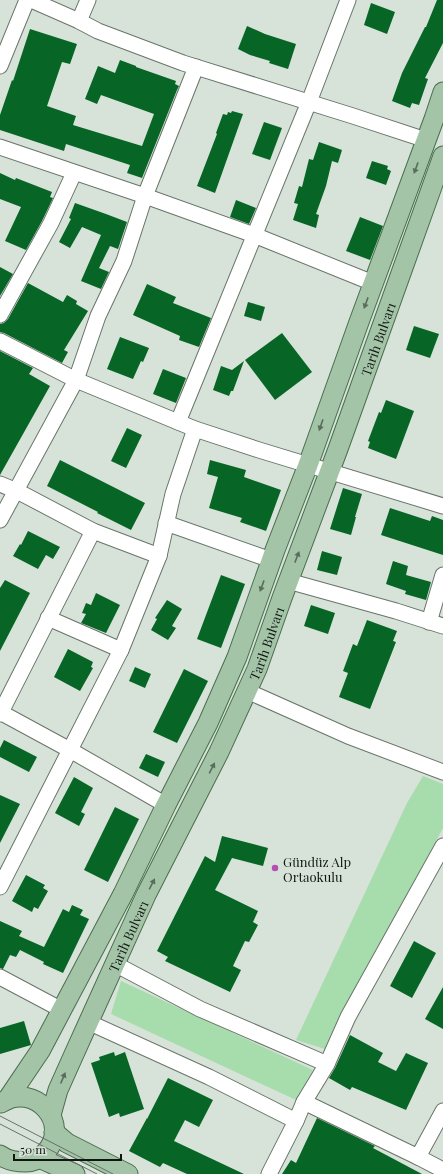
<svg xmlns="http://www.w3.org/2000/svg" width="443" height="1174" font-family="'Playfair Display',serif">
	<rect width="100%" height="100%" fill="#d7e3d8"/>
	<g fill="#a7ddad">
		<path d="M423 776 443 784V828L363 976 325 1049 296 1040 407 803Z"/>
		<path d="M121 981 313 1070 296 1100 111 1014Z"/>
	</g>
	<g fill="#076626">
		<path d="M437 0H443V43L425 78 428 79 419 105 412 103 410 108 392 101 402 73 425 27H426Z"/>
		<path d="M371 3 395 12 387 34 364 25Z"/>
		<path d="M247 26 265 34 296 44 288 69 269 63 270 61 250 55 238 49Z"/>
		<path d="M30 29 77 44 70 64 62 62 47 106 76 116 73 125 142 146 154 114 101 95 97 104 85 99 98 66 115 73 120 60 136 66V67L176 81 175 84 179 86 177 90 142 178 127 173 130 165 66 144 64 151 0 130V115L12 80 13 81Z"/>
		<path d="M232 111 243 114 215 193 197 186 217 134 216 133 223 114 227 115 228 112 231 113Z"/>
		<path d="M264 122 282 128 270 160 252 154Z"/>
		<path d="M319 142 342 150 338 163 332 161 326 186 316 214 319 215 316 228 293 220 298 204 294 203 299 186 302 187 309 159 313 160Z"/>
		<path d="M372 161 388 166 387 169 391 171 386 185 366 178Z"/>
		<path d="M0 173 15 180 16 178 52 192 50 197 53 198 42 221 26 250 5 241 21 207 0 199Z"/>
		<path d="M236 200 256 208 249 224 230 217Z"/>
		<path d="M75 203 106 214 127 222 118 249 110 246 99 268 109 272 101 289 81 281 101 235 82 227 70 248 59 242 71 219 69 218Z"/>
		<path d="M360 217 383 226 370 260 346 251Z"/>
		<path d="M0 267 13 274 0 296Z"/>
		<path d="M28 283 63 302 67 295 77 301 76 304 88 311 64 350 68 352 62 363 4 333 0 332V324L4 323 8 319Z"/>
		<path d="M147 284 176 297 173 303 211 318 199 347 179 340 180 336 133 315Z"/>
		<path d="M248 302 265 307 261 321 244 316Z"/>
		<path d="M414 326 439 334 430 358 406 350Z"/>
		<path d="M282 333 312 372 275 400 245 360Z"/>
		<path d="M120 337 149 348 143 362 141 361 133 379 107 369Z"/>
		<path d="M0 351 33 368 29 374 50 386 0 475Z"/>
		<path d="M244 361 233 391H231L229 396 213 390 221 366 232 370Z"/>
		<path d="M163 369 186 378 176 403 153 394Z"/>
		<path d="M386 400 414 411 396 459 368 448 370 442 368 441 379 412 381 413Z"/>
		<path d="M127 428 142 435 126 468 111 461Z"/>
		<path d="M60 460 145 503 131 530 97 513 98 512 47 486Z"/>
		<path d="M210 460 246 470 244 477 281 490 266 531 240 522 242 518 209 508 218 477 207 474Z"/>
		<path d="M343 488 362 494 355 517H356L351 535 330 529Z"/>
		<path d="M390 508 430 521 432 516 443 520V555L381 535Z"/>
		<path d="M28 531 60 547 53 559 46 555 38 569 13 556 20 544 21 545Z"/>
		<path d="M322 551 342 557 337 575 317 570Z"/>
		<path d="M393 561 408 566 406 575 431 582 426 600 405 594 406 591 386 584Z"/>
		<path d="M221 575 245 584 221 648 197 639Z"/>
		<path d="M5 580 30 593 0 651V588Z"/>
		<path d="M96 593 120 605 106 633 81 623 86 614 82 613 86 603 91 605Z"/>
		<path d="M167 600 182 609 172 626 176 628 168 640 151 630 157 619 155 618Z"/>
		<path d="M311 605 335 613 328 634 304 626Z"/>
		<path d="M367 620 397 631 393 641 396 642 370 709 339 697 348 673 343 671 353 644 357 646Z"/>
		<path d="M68 649 93 662 91 667 93 668 80 691 54 677Z"/>
		<path d="M135 667 151 674 145 688 129 681Z"/>
		<path d="M184 669 208 681 177 743 153 732Z"/>
		<path d="M4 740 37 757 29 772 0 757V748Z"/>
		<path d="M146 754 165 762 158 777 139 768Z"/>
		<path d="M74 777 93 788 81 812 85 814 79 826 55 813Z"/>
		<path d="M0 795 20 804 0 843Z"/>
		<path d="M115 807 139 819 108 882 84 870Z"/>
		<path d="M222 836 268 848 263 866 232 858 215 890 258 911 253 922 258 925 249 942 245 941 233 966 241 970 230 992 165 961 168 957 157 951 205 856 215 862Z"/>
		<path d="M26 875 45 885 43 888 48 891 38 909 34 907 32 912 12 901Z"/>
		<path d="M72 905 83 910 80 915 89 919 63 973 43 964 44 962 20 950 16 957 10 955 3 969 0 968V921L22 931 19 936 44 947 63 909 69 912Z"/>
		<path d="M414 941 436 953 412 998 390 986Z"/>
		<path d="M443 987V1029L425 1019Z"/>
		<path d="M24 1021 31 1045 0 1054V1028Z"/>
		<path d="M350 1035 383 1053 378 1062 396 1071 406 1053 428 1063 406 1110 352 1087 350 1090 329 1078 335 1068Z"/>
		<path d="M114 1052 115 1056 125 1052 144 1109 120 1117 119 1113 109 1117 91 1063 100 1060 99 1057Z"/>
		<path d="M168 1078 213 1100 199 1127 185 1120 174 1141 244 1174H187L163 1163 160 1167 129 1151 147 1118V1119Z"/>
		<path d="M317 1118 375 1146 373 1148 422 1174H282L291 1160 296 1163Z"/>
	</g>
	<g fill="none" stroke-linecap="round" stroke-linejoin="round">
		<g stroke="#69746a" stroke-width="17">
			<g id="minor">
				<path d="M31 0 79 21 98 31 183 63 353 116 426 140"/>
				<path d="M79 21 88 0"/>
				<path d="M0 66 27 0"/>
				<path d="M0 147 145 196 254 235 373 283"/>
				<path d="M0 315 51 223 74 173"/>
				<path d="M0 341 76 380 195 429 259 450 443 506"/>
				<path d="M178 422 309 102 348 0"/>
				<path d="M0 484 17 491 93 531 159 556"/>
				<path d="M0 520 76 380 98 316 124 261 145 196 196 67"/>
				<path d="M166 523 271 560"/>
				<path d="M288 581 396 611 443 626"/>
				<path d="M48 618 121 650"/>
				<path d="M429 622 443 575"/>
				<path d="M247 691 348 736 443 772"/>
				<path d="M0 712 70 750 166 805"/>
				<path d="M0 714 93 531"/>
				<path d="M0 887 121 650 159 556 173 494 195 429"/>
				<path d="M115 964 200 1009 327 1064"/>
				<path d="M0 977 62 1010"/>
				<path d="M88 1022 209 1077 296 1121"/>
				<path d="M304 1102 418 1157 443 1111"/>
				<path d="M418 1157 443 1170"/>
				<path d="M269 1174 296 1121 304 1102 327 1064 348 1017 443 846"/>
			</g>
		</g>
		<g stroke="#496e4d" stroke-width="21">
			<g id="major">
				<path d="M7 1100 40 1051 123 894 166 805 208 723 237 657 275 550 308 465 359 322 434 119 443 92"/>
				<path id="s1" d="M51 1115 58 1090 75 1052 146 895 219 752 257 669 282 598 338 449 443 156"/>
				<path d="M54 1132 67 1143 128 1174"/>
				<path d="M0 1155C8 1161 16 1162 26 1162 33 1162 40 1158 45 1153 73 1124 34 1081 1 1103"/>
				<path d="M39 1158 75 1174"/>
			</g>
		</g>
		<use href="#minor" stroke="#fff" stroke-width="15"/>
		<use href="#major" stroke="#a3c4a7" stroke-width="19"/>
		<g stroke="#69716a" stroke-width="1">
			<path d="M0 1116 113 1174"/>
			<path d="M0 1124 97 1174"/>
		</g>
	</g>
	<defs><path id="oneway-solid" d="M-6-.8H1V-3.2L6.5 0L1 3.2V.8H-6Z"/></defs>
	<g fill="#5a6d5c">
		<use href="#oneway-solid" transform="translate(416 168) rotate(110)"/>
		<use href="#oneway-solid" transform="translate(366 303) rotate(110)"/>
		<use href="#oneway-solid" transform="translate(321 425) rotate(109)"/>
		<use href="#oneway-solid" transform="translate(297 557) rotate(-69)"/>
		<use href="#oneway-solid" transform="translate(262 586) rotate(110)"/>
		<use href="#oneway-solid" transform="translate(212 768) rotate(-63)"/>
		<use href="#oneway-solid" transform="translate(152 884) rotate(-63)"/>
		<use href="#oneway-solid" transform="translate(63 1078) rotate(-67)"/>
	</g>
	<circle fill="#b44eb3" stroke="#d7e3d8" stroke-width="1.5" cx="275" cy="868" r="4"/>
	<g text-anchor="middle" dominant-baseline="central" stroke-width="4" stroke-linejoin="round" paint-order="stroke">
		<g font-size="13" fill="#121612" stroke="#d7e3d8">
			<text stroke="none"><textPath href="#s1" startOffset="843">Tarih Bulvarı</textPath></text>
			<text stroke="none"><textPath href="#s1" startOffset="519">Tarih Bulvarı</textPath></text>
			<text stroke="none"><textPath href="#s1" startOffset="195">Tarih Bulvarı</textPath></text>
		</g>
		<g font-size="13" fill="#121612" stroke="#d7e3d8" text-anchor="start">
			<text x="283" y="861">Gündüz Alp<tspan x="283" dy="15">Ortaokulu</tspan></text>
		</g>
	</g>
	<path d="M14 1154v6h107v-6" fill="none" stroke="#121612" stroke-width="2"/>
	<text x="20" y="1154" font-size="12" fill="#121612" stroke="#d7e3d8" stroke-width="3" paint-order="stroke">50 m</text>
</svg>
